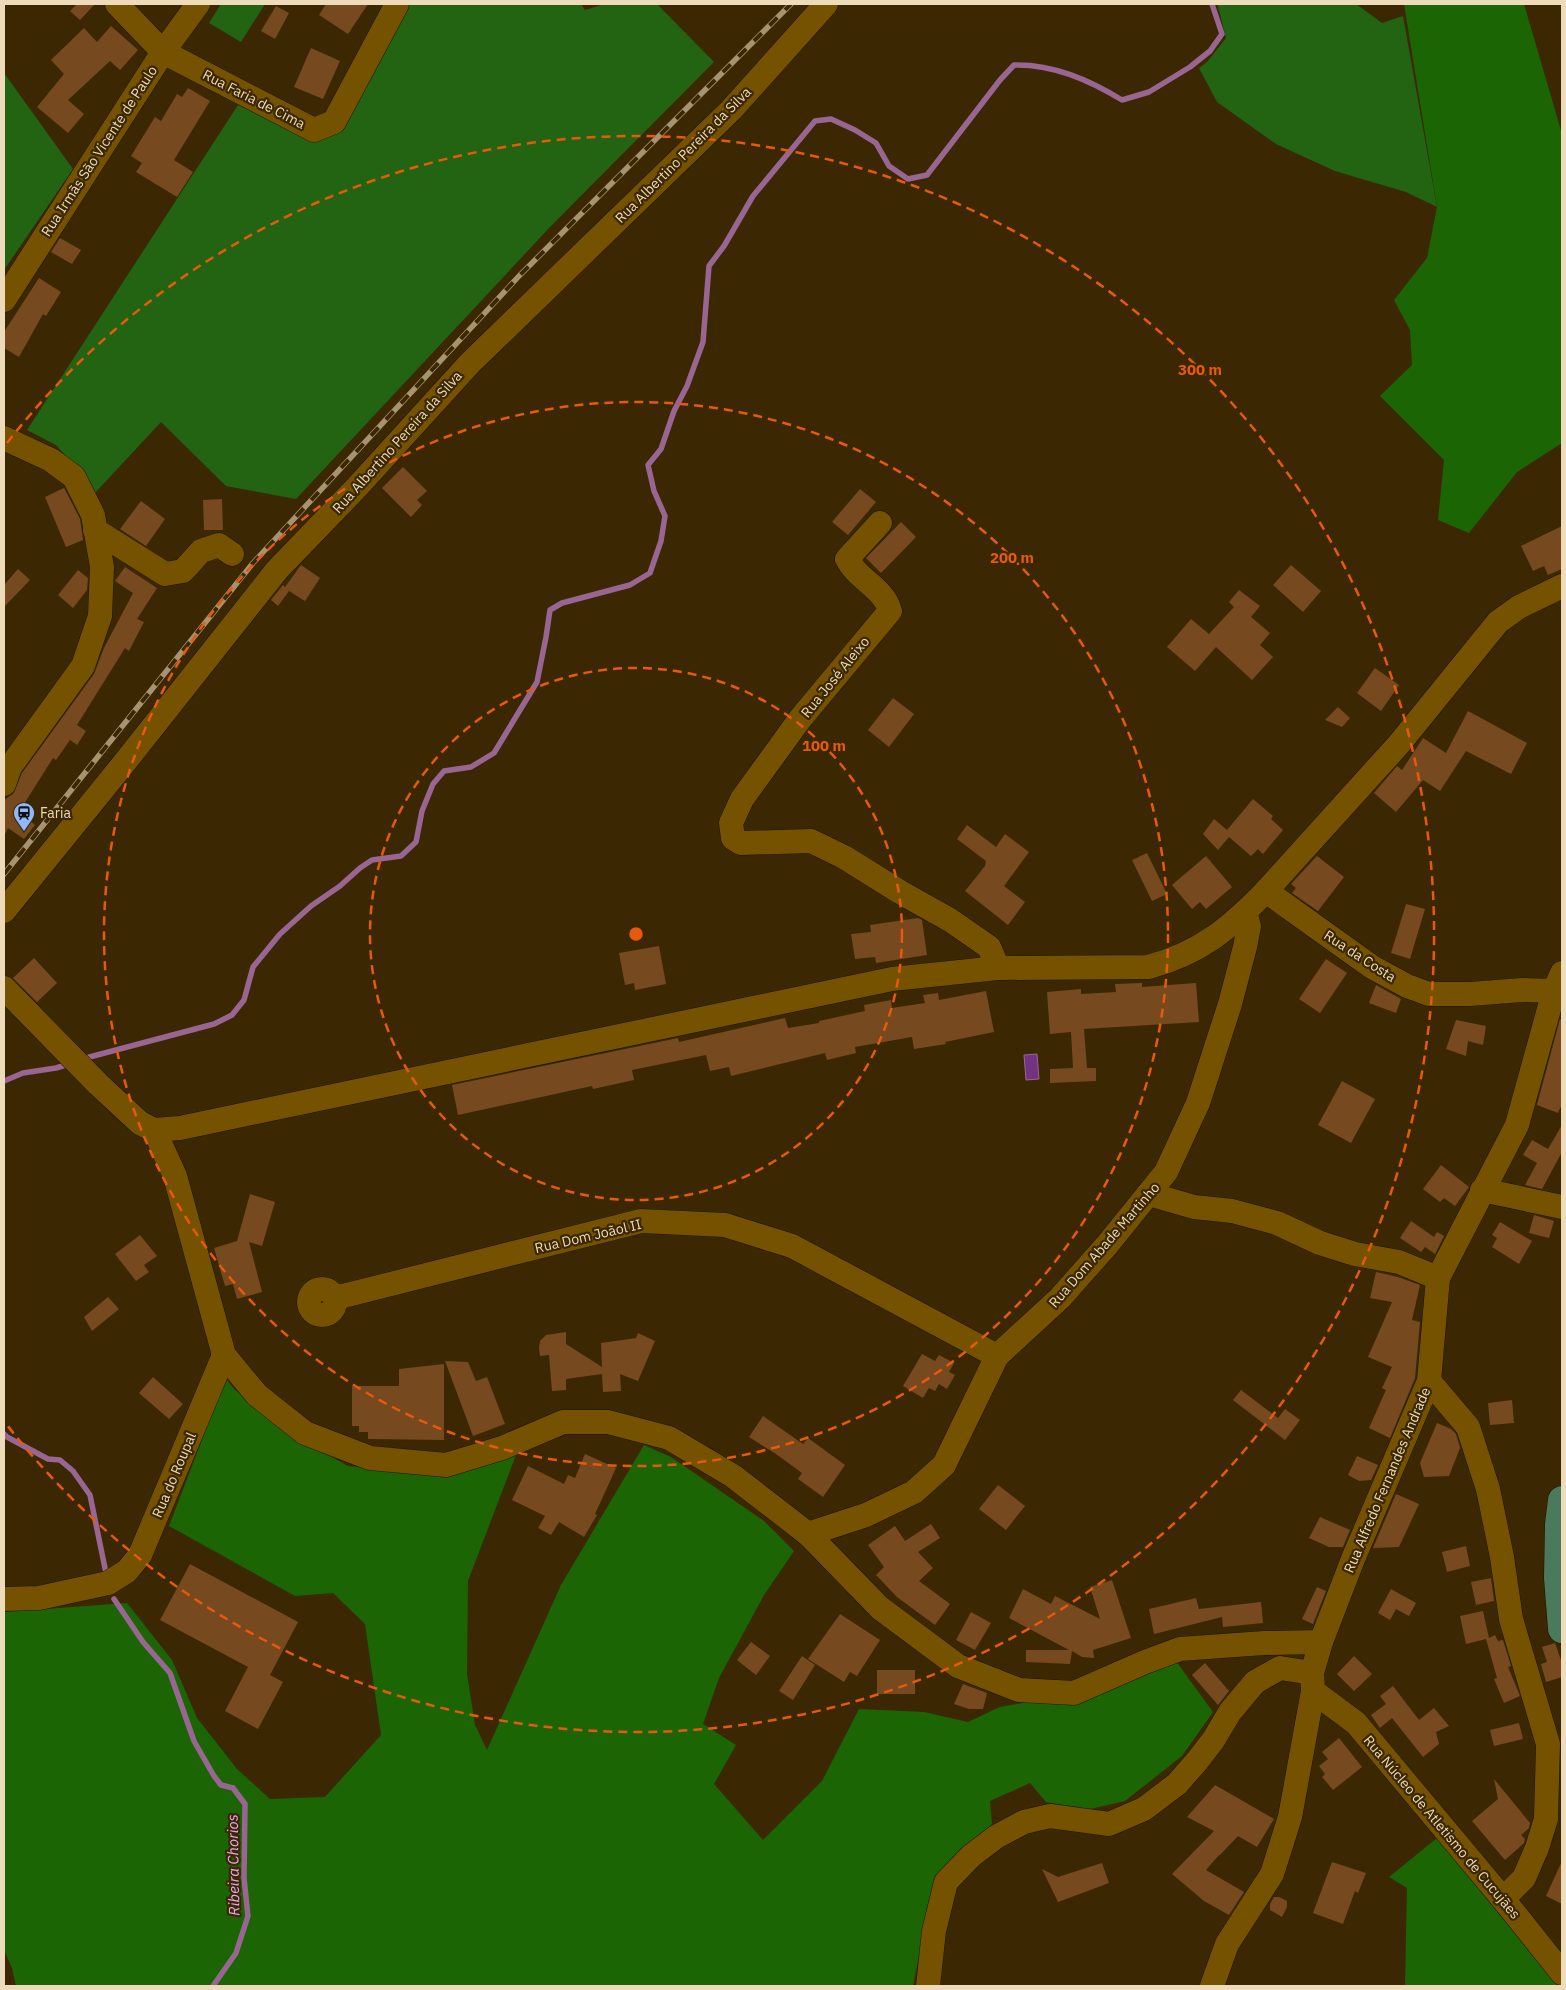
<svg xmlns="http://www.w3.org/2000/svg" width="1566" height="1990" font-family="'IBM Plex Sans',sans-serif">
	<rect width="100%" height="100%" fill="#3b2802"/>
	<g fill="#226412">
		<path d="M221 4H265L241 42 209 23Z"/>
		<path d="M406 4H581L585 10 604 4H657L714 62 551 226 296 499 226 486 161 422 94 494 79 470 56 445 27 430 238 105 315 141Z"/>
		<path d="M1219 4H1356L1382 23 1403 16 1437 207 1406 192 1335 171 1276 144 1217 102 1199 68 1207 62 1226 38 1218 6Z"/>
		<path d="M4 73 73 169 4 270Z"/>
	</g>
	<g fill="#1b6504">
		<path d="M1404 4H1524L1562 134V443L1517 472 1469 533 1438 520 1444 460 1380 396 1412 365 1410 330 1394 300 1427 258 1437 207Z"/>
		<path d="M222 1374 234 1389 269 1418 308 1444 348 1466 401 1471 516 1455 468 1581 467 1674 475 1725 487 1750 561 1585 644 1445 671 1457 764 1521 794 1551 764 1595 719 1678 703 1724 736 1745 714 1784 763 1840 822 1781 859 1709 924 1712 968 1722 1000 1707 1028 1702 1173 1657 1213 1712 1182 1756 1125 1801 1090 1809 1046 1802 1030 1783 990 1801 992 1824 946 1866 930 1900 913 1986H16L12 1968 4 1950V1612L127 1603 172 1660 197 1718 237 1769 270 1799 325 1797 381 1735 365 1624 333 1593 295 1596 169 1526 205 1432Z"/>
		<path d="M1437 1838 1498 1913 1562 1986H1405L1407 1888 1389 1877Z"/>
	</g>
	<path fill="#743282" stroke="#996593" d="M1037 1054 1039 1079 1026 1080 1024 1055Z"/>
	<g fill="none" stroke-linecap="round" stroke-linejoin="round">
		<g stroke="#996593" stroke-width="5.5">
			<path d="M82 1059 214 1024 232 1015 244 1000 253 967 280 934 311 906 340 886 360 868 372 860 401 856 416 842 422 811 433 784 444 771 471 767 494 753 537 682 546 637 550 610 562 603 630 585 650 573 661 541 665 516 654 491 648 465 661 449 674 411 687 386 703 342 709 266 724 246 753 196 815 121 831 119 855 130 876 143 889 166 908 179 927 175 1000 80 1014 65C1053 64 1089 80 1122 100L1149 92 1190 67 1210 51 1222 34 1212 4"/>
			<path d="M4 1081 23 1073 56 1068 69 1064"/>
			<path d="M4 1434 7 1437 48 1459 60 1460 73 1471 90 1495 107 1578"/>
			<path d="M114 1599 143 1642 170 1673 194 1741 214 1776 221 1785 233 1788 245 1804 244 1878 248 1916 236 1953 213 1986"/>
		</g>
	</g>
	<g fill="#77491e">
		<path d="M77 4H95L80 20 70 11Z"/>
		<path d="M326 4H368L348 34 319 15Z"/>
		<path d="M276 6 289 13 275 39 261 31Z"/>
		<path d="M111 26 138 50 120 70 110 61 68 100 84 114 68 133 37 107 64 74 51 60 84 28 97 42Z"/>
		<path d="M311 48 340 61 323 99 294 87Z"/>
		<path d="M188 88 210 101 174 160 193 172 177 197 136 172 142 163 131 156 155 117 161 121 177 94 182 97Z"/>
		<path d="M60 238 81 250 72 264 51 252Z"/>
		<path d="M39 278 61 292 46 316 43 314 19 357 4 348V332Z"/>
		<path d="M403 467 427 491 417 500 422 505 411 517 382 488Z"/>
		<path d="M64 488 80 519 83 540 66 547 45 497Z"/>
		<path d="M860 489 876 502 848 535 832 522Z"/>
		<path d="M222 499 223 530H204L203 500Z"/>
		<path d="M141 501 165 519 146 546 120 529Z"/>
		<path d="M901 522 916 537 881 573 866 558Z"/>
		<path d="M1562 526V569L1548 575 1544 566 1533 571 1521 546Z"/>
		<path d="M301 565 320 578 305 601 289 591 278 606 271 600 283 585 285 587Z"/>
		<path d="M1291 565 1321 591 1303 612 1273 585Z"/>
		<path d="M125 567 157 588 137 619 144 622 129 651 125 648 77 725 86 731 77 745 70 740 56 760 53 758 19 812 35 825 24 839 8 828 4 836V800L13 794 22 773 94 674 104 648 133 593 115 581Z"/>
		<path d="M18 569 30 580 4 607V585Z"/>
		<path d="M78 570 88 578 87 590 73 608 58 595Z"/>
		<path d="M1239 590 1260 606 1251 617 1270 633 1260 645 1273 657 1252 680 1216 647 1195 671 1167 647 1191 619 1209 634 1234 607 1229 602Z"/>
		<path d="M1375 668 1399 685 1381 711 1357 693Z"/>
		<path d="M893 698 914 714 889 747 868 730Z"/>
		<path d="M1338 707 1350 718 1342 727 1325 720Z"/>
		<path d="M1468 711 1527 743 1511 774 1466 751 1440 791 1423 780 1396 812 1374 793 1397 766 1402 770 1423 738 1446 753Z"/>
		<path d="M1253 799 1273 816 1271 819 1283 830 1263 854 1258 849 1251 856 1229 837 1218 850 1203 834 1214 819 1227 830Z"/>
		<path d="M967 825 996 847 1005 834 1029 852 1004 886 1025 902 1008 925 965 891 985 866 986 861 957 839Z"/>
		<path d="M1147 853 1167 894 1152 901 1132 860Z"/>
		<path d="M1206 856 1232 887 1206 909 1200 902 1192 909 1172 885Z"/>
		<path d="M1317 856 1344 877 1318 911 1292 893 1296 888 1291 884Z"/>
		<path d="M1406 904 1425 909 1410 959 1391 953Z"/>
		<path d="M918 918 922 920 927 955 876 963 875 957 855 959 851 934 871 932 870 925Z"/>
		<path d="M659 946 666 984 635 990 634 983 625 985 619 953Z"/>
		<path d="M34 958 57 983 37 1002 13 978Z"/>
		<path d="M1326 959 1347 973 1320 1013 1299 999Z"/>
		<path d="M1142 983V987L1196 983 1199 1022 1084 1029 1087 1068H1096V1081L1050 1083V1069L1073 1068 1071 1032 1050 1034 1047 992 1081 989V994L1116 992 1115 984Z"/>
		<path d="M1376 985 1401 999 1396 1013 1369 1003Z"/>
		<path d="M986 991 994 1032 945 1042 946 1044 914 1049 912 1037 855 1047 856 1053 827 1060 825 1053 731 1076 729 1067 710 1071 706 1055 632 1070 634 1080 593 1089 592 1086 458 1115 452 1085 678 1038 679 1042 785 1018 788 1028 819 1023V1021L865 1011 864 1005 891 1000 892 1008 925 1003 923 995 938 993 939 1000Z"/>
		<path d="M1560 1019 1562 1020V1104L1558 1113 1537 1105Z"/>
		<path d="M1456 1020 1486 1026 1483 1045 1468 1041 1466 1056 1446 1049Z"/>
		<path d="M1342 1081 1375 1099 1351 1143 1318 1125Z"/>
		<path d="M1562 1125V1152L1542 1189 1525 1185 1537 1163 1523 1155 1532 1140 1548 1149Z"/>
		<path d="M1441 1165 1469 1187 1455 1206 1444 1198 1440 1202 1423 1189Z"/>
		<path d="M250 1194 275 1202 262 1246 249 1242 262 1292 237 1299 233 1284 225 1286 214 1248 237 1241Z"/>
		<path d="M1534 1215 1554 1221 1549 1238 1529 1233Z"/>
		<path d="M1411 1221 1434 1237 1437 1232 1444 1236 1435 1254 1425 1247 1421 1252 1400 1238Z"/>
		<path d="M1500 1222 1532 1241 1519 1264 1492 1247 1497 1238 1492 1235Z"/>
		<path d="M140 1235 157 1256 144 1265 149 1272 136 1281 115 1254Z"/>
		<path d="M1376 1272 1398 1277 1420 1285 1412 1320 1420 1322 1415 1378 1390 1438 1369 1428 1386 1390 1382 1388 1392 1367 1368 1357 1392 1302 1370 1298Z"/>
		<path d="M108 1297 119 1309 92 1331 84 1317Z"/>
		<path d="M566 1332V1344L602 1367 601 1343 636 1338 638 1333 655 1341 638 1381 620 1374 621 1391 603 1392 602 1374 566 1379V1390L552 1391 549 1355 540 1356 539 1348 540 1341 546 1335Z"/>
		<path d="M922 1354 935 1361 939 1355 954 1363 949 1372 955 1375 947 1389 939 1384 935 1391 929 1388 923 1398 903 1386Z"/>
		<path d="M445 1361 468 1362 476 1381 487 1377 505 1424 473 1436Z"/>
		<path d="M444 1364V1440L368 1439V1432H359V1426H352V1386H399V1369Z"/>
		<path d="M153 1377 183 1404 169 1419 139 1393Z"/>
		<path d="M1241 1390 1278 1418 1285 1409 1300 1420 1285 1440 1233 1400Z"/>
		<path d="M1512 1400 1514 1423 1490 1425 1488 1403Z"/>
		<path d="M763 1416 803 1444 808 1438 845 1465 823 1497 798 1479 802 1473 776 1454 749 1437Z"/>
		<path d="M1437 1423 1451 1429 1456 1434 1460 1448 1449 1476 1424 1477 1420 1463Z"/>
		<path d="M585 1454 616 1468 595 1514 597 1515 584 1537 559 1522 551 1535 538 1528 545 1516 512 1500 528 1466 564 1484 568 1475 575 1478Z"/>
		<path d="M1357 1456 1378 1465 1371 1480 1359 1481 1348 1475Z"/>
		<path d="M998 1485 1025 1506 1006 1530 979 1509Z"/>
		<path d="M1396 1494 1419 1504 1399 1547 1373 1548Z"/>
		<path d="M1320 1517 1350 1530 1343 1547H1329L1309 1538Z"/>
		<path d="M931 1524 940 1538 918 1552 933 1568 919 1581 950 1604 935 1625 897 1597 876 1575 884 1567 868 1545 895 1526 905 1541Z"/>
		<path d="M1466 1546 1470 1566 1447 1572 1442 1552Z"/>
		<path d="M190 1564 298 1622 270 1675 283 1682 258 1729 225 1711 248 1667 160 1620Z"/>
		<path d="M1491 1578 1494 1601 1476 1605 1471 1582Z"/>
		<path d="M1112 1580 1131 1638 1093 1650 1094 1658 1082 1657 1072 1651 1070 1664 1026 1662V1650H1069L1009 1618 1023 1589 1051 1604 1055 1596 1100 1619 1090 1587Z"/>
		<path d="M1317 1587 1326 1591 1313 1624 1302 1619Z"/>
		<path d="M1391 1589 1416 1603 1409 1616 1396 1609 1390 1620 1378 1613Z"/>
		<path d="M1196 1598 1199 1609 1261 1602 1263 1623 1223 1627 1222 1617 1154 1634 1149 1609Z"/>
		<path d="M1483 1611 1489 1638 1495 1635 1498 1641 1503 1640 1511 1666 1508 1667 1520 1696 1504 1703 1494 1679 1497 1678 1486 1639 1466 1644 1460 1616Z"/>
		<path d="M971 1612 991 1623 975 1650 956 1640Z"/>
		<path d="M840 1614 880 1640 857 1676 850 1672 844 1682 808 1659Z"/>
		<path d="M751 1642 770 1656 756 1675 737 1660Z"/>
		<path d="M1555 1643 1562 1663V1677L1546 1682 1541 1664 1547 1662 1542 1647Z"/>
		<path d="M802 1656 815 1665 793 1700 779 1691Z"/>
		<path d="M1354 1656 1372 1674 1354 1691 1337 1674Z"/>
		<path d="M1205 1663 1229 1691 1218 1705 1192 1675Z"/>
		<rect x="877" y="1670" width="38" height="24"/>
		<path d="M963 1684 987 1693 983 1709H969L954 1704Z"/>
		<path d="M1393 1686 1419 1720 1434 1708 1449 1726 1436 1732 1439 1744 1423 1757 1392 1718 1380 1728 1371 1715 1386 1704 1380 1696Z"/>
		<path d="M1519 1723 1523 1739 1494 1746 1490 1730Z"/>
		<path d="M1339 1738 1362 1767 1333 1790 1322 1777 1325 1774 1319 1766 1328 1759 1322 1752Z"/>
		<path d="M1494 1779 1530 1823 1529 1828 1521 1835 1525 1839 1524 1843 1505 1860 1472 1821 1498 1799Z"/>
		<path d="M1215 1785 1274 1819 1257 1847 1238 1836 1220 1855H1219L1206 1870 1244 1892 1229 1915 1204 1901 1172 1874 1214 1831 1187 1817Z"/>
		<path d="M1562 1861V1904L1546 1896Z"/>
		<path d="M1332 1862 1366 1873 1358 1893 1355 1891 1343 1924 1313 1913Z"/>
		<path d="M1102 1863 1109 1883 1058 1902 1042 1869 1058 1877Z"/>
		<path d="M1274 1897H1279L1287 1901V1907L1282 1917 1270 1910V1904Z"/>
	</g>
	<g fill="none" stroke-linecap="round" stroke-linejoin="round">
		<g stroke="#1d1200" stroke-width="25">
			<g id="minor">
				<path d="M117 4 163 52 314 130 334 122 397 4"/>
				<path d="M4 300 163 52 198 4"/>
				<path d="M4 438 51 460 74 477 93 515 102 567 100 616 83 666 10 767 4 784"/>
				<path d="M880 523 847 559C857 579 884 588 890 611L800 719 742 799 731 823 733 838 741 843 811 841 844 857 900 892 950 920 989 947 998 968"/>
				<path d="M95 530 165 574 183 571 201 551 219 545 232 554"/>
				<path d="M1266 891 1372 967 1407 986 1429 994H1470L1522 990 1554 991"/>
				<path d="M4 911 121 767 277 570 358 486 470 363 731 110 826 4"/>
				<path d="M4 988 98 1084 140 1123 154 1130 180 1128 892 979 998 968 1148 967C1199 954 1230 928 1266 891L1399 744 1498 622 1519 607 1562 586"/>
				<path d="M154 1130 175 1176 224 1355 257 1395 305 1433 370 1458 446 1465 502 1448 563 1422H608L669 1438 733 1476 808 1534 880 1608 958 1666 1019 1690 1074 1693 1145 1662 1180 1649 1264 1643 1321 1642"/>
				<path d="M1482 1190 1562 1207"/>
				<path d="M1149 1194 1194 1207 1232 1211 1277 1223 1320 1243 1355 1254 1399 1262 1438 1278"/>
				<circle cx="322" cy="1302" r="13"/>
				<path d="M335 1298 641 1221 725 1225 792 1246 997 1356"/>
				<path d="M1429 1381 1468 1427 1488 1489 1502 1557 1511 1619 1548 1744 1546 1819 1537 1848 1524 1878 1503 1899"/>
				<path d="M808 1534 866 1515 914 1492 944 1465 997 1356 1060 1298 1107 1245 1166 1172 1198 1103 1230 1004 1245 947 1249 926 1245 912"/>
				<path d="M4 1599 39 1598 108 1583 127 1571 140 1555 224 1355"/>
				<path d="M1313 1691 1356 1723 1503 1899 1562 1973"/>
				<path d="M928 1986 934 1931 946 1882 971 1856 996 1837 1024 1822 1050 1816 1109 1824 1144 1809 1177 1784 1198 1760 1214 1739 1230 1712 1255 1682 1280 1668 1312 1673"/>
				<path d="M1212 1986 1227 1944 1272 1874 1290 1817 1313 1691 1312 1673 1321 1642 1353 1559 1429 1381 1438 1278 1517 1125 1554 991 1562 973"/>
			</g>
		</g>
		<g stroke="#1d1200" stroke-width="29">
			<path id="major" d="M1562 1500 1559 1524 1558 1578 1562 1629"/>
		</g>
		<use href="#minor" stroke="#755200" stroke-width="24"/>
		<use href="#major" stroke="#4a795c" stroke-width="28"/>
		<g stroke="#a69370" stroke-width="5.5">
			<path id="rail" d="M4 874 253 563 519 276 791 4"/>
		</g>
		<use href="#rail" stroke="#3b2802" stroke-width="4" stroke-dasharray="11" stroke-linecap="butt"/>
	</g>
	<g fill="none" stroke="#e8590c" stroke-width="2.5" stroke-dasharray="9 6">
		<circle cx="636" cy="934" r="266"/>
		<circle cx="636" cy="934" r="532"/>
		<path d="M7 443A798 798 0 1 1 7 1425"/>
	</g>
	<defs>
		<g id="station-pin" transform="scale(1.125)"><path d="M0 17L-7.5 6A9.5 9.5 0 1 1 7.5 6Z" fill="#8fb8fd" stroke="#3b2802"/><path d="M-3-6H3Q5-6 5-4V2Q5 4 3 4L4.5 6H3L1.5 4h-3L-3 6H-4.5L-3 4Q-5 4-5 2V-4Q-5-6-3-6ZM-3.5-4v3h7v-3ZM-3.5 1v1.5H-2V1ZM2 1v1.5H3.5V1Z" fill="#111"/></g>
	</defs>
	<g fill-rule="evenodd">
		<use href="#station-pin" x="24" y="813"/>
	</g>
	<g text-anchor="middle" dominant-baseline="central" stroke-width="4.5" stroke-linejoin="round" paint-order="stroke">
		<g font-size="14" fill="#eedbba" stroke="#3b2802">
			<text transform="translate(254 99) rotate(27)">Rua Faria de Cima</text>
			<text transform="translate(99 151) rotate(-57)">Rua Irmãs São Vicente de Paulo</text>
			<text transform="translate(683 155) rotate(-45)">Rua Albertino Pereira da Silva</text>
			<text transform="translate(397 442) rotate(-48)">Rua Albertino Pereira da Silva</text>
			<text transform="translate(835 677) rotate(-51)">Rua José Aleixo</text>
			<text transform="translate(1360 956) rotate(33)">Rua da Costa</text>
			<text transform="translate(588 1236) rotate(-13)">Rua Dom Joãol II</text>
			<text transform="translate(1104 1245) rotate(-49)">Rua Dom Abade Martinho</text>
			<text transform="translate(174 1475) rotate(-67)">Rua do Roupal</text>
			<text transform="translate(1387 1480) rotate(-67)">Rua Alfredo Fernandes Andrade</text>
			<text transform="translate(1442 1827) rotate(50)">Rua Núcleo de Atletismo de Cucujães</text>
		</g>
		<g font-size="14" fill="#eedbba" stroke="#3b2802" text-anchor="start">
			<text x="40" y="813">Faria</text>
		</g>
		<g font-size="15" font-style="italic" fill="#eba5fa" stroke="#3b2802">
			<text transform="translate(233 1865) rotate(-91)">Ribeira Chorios</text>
		</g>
	</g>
	<circle cx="636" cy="934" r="8" fill="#e8590c" stroke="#3b2802" stroke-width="2.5"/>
	<g font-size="15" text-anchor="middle" font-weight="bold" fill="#e8590c" stroke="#3b2802" stroke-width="4.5" stroke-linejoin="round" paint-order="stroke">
		<text x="1200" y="375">300 m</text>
		<text x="1012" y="563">200 m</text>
		<text x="824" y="751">100 m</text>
	</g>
	<rect width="1566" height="1990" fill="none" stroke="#eedbba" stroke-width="10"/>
</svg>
